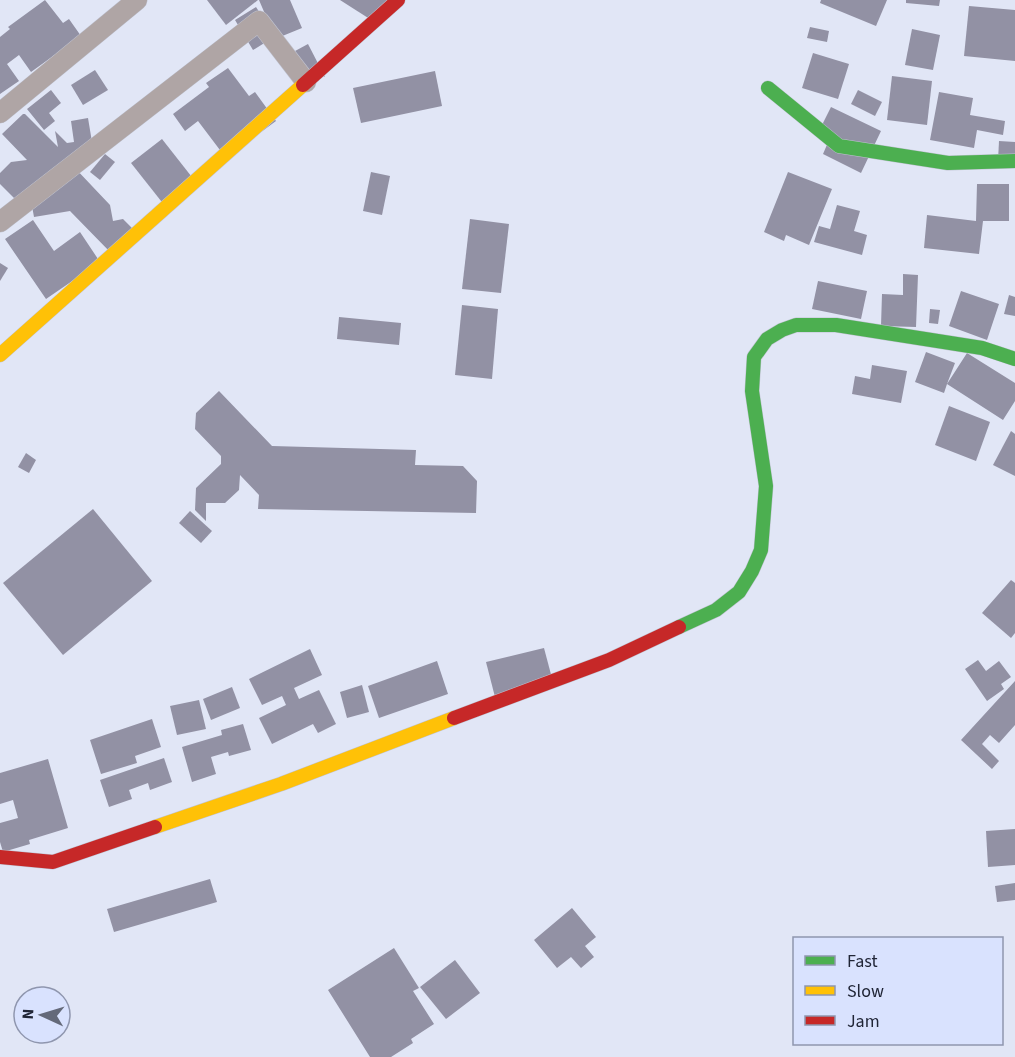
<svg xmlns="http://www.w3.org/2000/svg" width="1015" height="1057" font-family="'Source Sans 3',sans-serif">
	<rect width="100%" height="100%" fill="#e1e6f6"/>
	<g fill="#9291a4">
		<path d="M45 0 63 23 69 19 81 36 31 72 19 55 7 64 19 81 0 94V37L10 29 8 27Z"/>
		<path d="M207 0H258L226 25Z"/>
		<path d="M259 0H290L302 28 275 39 274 37 253 50 235 20 256 7 274 35Z"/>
		<path d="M340 0H391L376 23Z"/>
		<path d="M821 0H887L876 26 820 3Z"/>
		<path d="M906 0H940L939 6 906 3Z"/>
		<path d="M969 6 1015 10V61L964 56Z"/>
		<path d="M810 27 829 31 827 42 807 38Z"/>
		<path d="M912 29 940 35 933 70 905 65Z"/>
		<path d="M308 44 325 77 284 57Z"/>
		<path d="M813 53 849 64 838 99 802 88Z"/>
		<path d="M228 68 249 96 255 92 276 121 226 158 198 121 185 131 173 114 209 87 206 83Z"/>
		<path d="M95 70 108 90 83 105 71 85Z"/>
		<path d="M435 71 442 106 361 123 353 88Z"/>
		<path d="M892 76 932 81 927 125 887 120Z"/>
		<path d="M51 90 61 103 49 113 55 121 44 130 27 109Z"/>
		<path d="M858 90 882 102 875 116 851 104Z"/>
		<path d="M939 92 973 98 970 115 1005 121 1003 135 977 130 974 148 930 140Z"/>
		<path d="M831 107 881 131 861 173 823 154 832 133 821 127Z"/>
		<path d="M23 114H25L58 147 55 131 67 143 74 142 71 121 88 118 93 148 74 167 110 205 113 221 123 219 135 231 112 254 70 211 34 217 32 206 24 208 0 184V173L11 162 27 160 2 134Z"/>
		<path d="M162 139 195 181 165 206 131 163Z"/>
		<path d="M999 141 1015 142V162L998 161Z"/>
		<path d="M105 154 115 162 100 180 90 172Z"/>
		<path d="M371 172 390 176 382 215 363 211Z"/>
		<path d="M788 172 832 189 809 245 786 235 784 241 764 232Z"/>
		<path d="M977 184H1009V221H983L979 254 924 248 927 215 976 221Z"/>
		<path d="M837 205 860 211 854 231 867 235 862 255 814 242 819 226 830 229Z"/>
		<path d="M470 219 509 224 501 293 462 289Z"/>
		<path d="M33 220 54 251 80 232 100 262 46 299 5 239Z"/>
		<path d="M0 263 8 268 0 281Z"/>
		<path d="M903 274 918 275 916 327 881 326 882 294 903 295Z"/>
		<path d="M818 281 867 291 861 319 812 309Z"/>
		<path d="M961 291 999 304 987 340 949 326Z"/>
		<path d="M1009 295 1015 297V316L1004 314Z"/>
		<path d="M462 305 498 309 492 379 455 375Z"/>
		<path d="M930 309 940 310 938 324 929 323Z"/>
		<path d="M339 317 401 323 399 345 337 339Z"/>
		<path d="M926 352 955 363 947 384 967 353 1015 383V401L1003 420 947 384 944 393 915 382Z"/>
		<path d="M872 365 907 371 901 403 852 394 855 376 870 379Z"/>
		<path d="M219 391 272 446 416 450 415 465 463 466 477 481 476 513 258 509 259 495 240 475 239 490 225 503H206V521L195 510 196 488 221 464V456L195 429 196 413Z"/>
		<path d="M949 406 990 422 976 461 935 445Z"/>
		<path d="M1011 431 1015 434V476L993 465Z"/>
		<path d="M26 453 36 460 29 473 18 467Z"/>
		<path d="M93 509 152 581 63 655 3 583Z"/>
		<path d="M190 511 212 531 201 543 179 523Z"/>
		<path d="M1011 580 1015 583V633L1011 638 982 613Z"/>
		<path d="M544 648 553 682 495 697 486 662Z"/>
		<path d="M310 649 322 675 294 688 299 699 319 690 336 724 318 733 313 724 272 744 259 718 286 705 282 696 262 705 249 679Z"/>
		<path d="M978 660 986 671 999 661 1011 677 1001 684 1004 689 987 701 965 669Z"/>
		<path d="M437 661 448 694 379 718 368 686Z"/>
		<path d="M1015 681V725L999 743 990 735 982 744 999 761 992 769 961 740Z"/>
		<path d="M362 685 369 712 347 718 340 692Z"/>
		<path d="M232 687 240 708 211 720 203 699Z"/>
		<path d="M199 700 206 729 177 735 170 706Z"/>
		<path d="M152 719 161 747 135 756 137 763 101 774 90 740Z"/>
		<path d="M243 724 251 750 229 756 228 752 211 757 216 774 192 782 182 747 222 735 221 730Z"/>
		<path d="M164 758 172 782 150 790 148 783 129 790 132 799 109 807 100 780Z"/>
		<path d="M48 759 68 828 29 840 30 844 3 852 0 842V823L18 818 13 800 0 804V773Z"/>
		<path d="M1015 829V865L988 867 986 831Z"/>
		<path d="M210 879 217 902 114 932 107 909Z"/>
		<path d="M1015 883V900L997 902 995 886Z"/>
		<path d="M572 908 596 937 585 946 594 957 581 968 571 957 557 968 534 940Z"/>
		<path d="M394 948 419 988 413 991 434 1024 411 1039 413 1043 391 1057H370L328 990Z"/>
		<path d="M455 960 480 993 446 1019 420 987Z"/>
	</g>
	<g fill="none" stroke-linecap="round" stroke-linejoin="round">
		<g stroke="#c0c4d2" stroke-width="21">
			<g id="street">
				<path d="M0 113 137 0"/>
				<path d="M0 222 259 21 306 82"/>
			</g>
		</g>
		<g stroke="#c0c4d2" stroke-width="15">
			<g id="fast">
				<path d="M768 88 839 146 948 163 1015 161"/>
				<path d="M679 627 716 610 739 592 752 571 761 550 766 486 752 391 754 357 767 339 782 330 796 325H836L982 348 1015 359"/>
			</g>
		</g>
		<g stroke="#c0c4d2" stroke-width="15">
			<g id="slow">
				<path d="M0 355 303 85"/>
				<path d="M155 827 281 784 454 718"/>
			</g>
		</g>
		<g stroke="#c0c4d2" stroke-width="15">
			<g id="jam">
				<path d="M303 85 398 0"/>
				<path d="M454 718 609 660 679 627"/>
				<path d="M0 857 53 862 155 827"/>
			</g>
		</g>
		<use href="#street" stroke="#afa5a5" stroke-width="20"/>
		<use href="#fast" stroke="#4caf50" stroke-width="14"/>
		<use href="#slow" stroke="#ffc107" stroke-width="14"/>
		<use href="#jam" stroke="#c62828" stroke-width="14"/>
	</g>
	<rect x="793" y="937" width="210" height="108" fill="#d9e2fe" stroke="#8f96ae" stroke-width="1.5"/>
	<rect x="805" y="956" width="30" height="9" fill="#4caf50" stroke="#8f96ae" stroke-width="1.5"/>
	<text x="847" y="967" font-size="18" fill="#202536">Fast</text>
	<rect x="805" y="986" width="30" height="9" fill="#ffc107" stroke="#8f96ae" stroke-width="1.5"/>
	<text x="847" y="997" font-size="18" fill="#202536">Slow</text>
	<rect x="805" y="1016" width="30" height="9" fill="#c62828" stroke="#8f96ae" stroke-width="1.5"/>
	<text x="847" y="1027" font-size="18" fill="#202536">Jam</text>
	<g transform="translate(42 1015) rotate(274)"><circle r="28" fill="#d9e2fe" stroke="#8f96ae" stroke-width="1.5"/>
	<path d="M0-4.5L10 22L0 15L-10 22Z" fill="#646979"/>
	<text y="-9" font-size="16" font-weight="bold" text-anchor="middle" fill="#202536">N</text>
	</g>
</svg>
